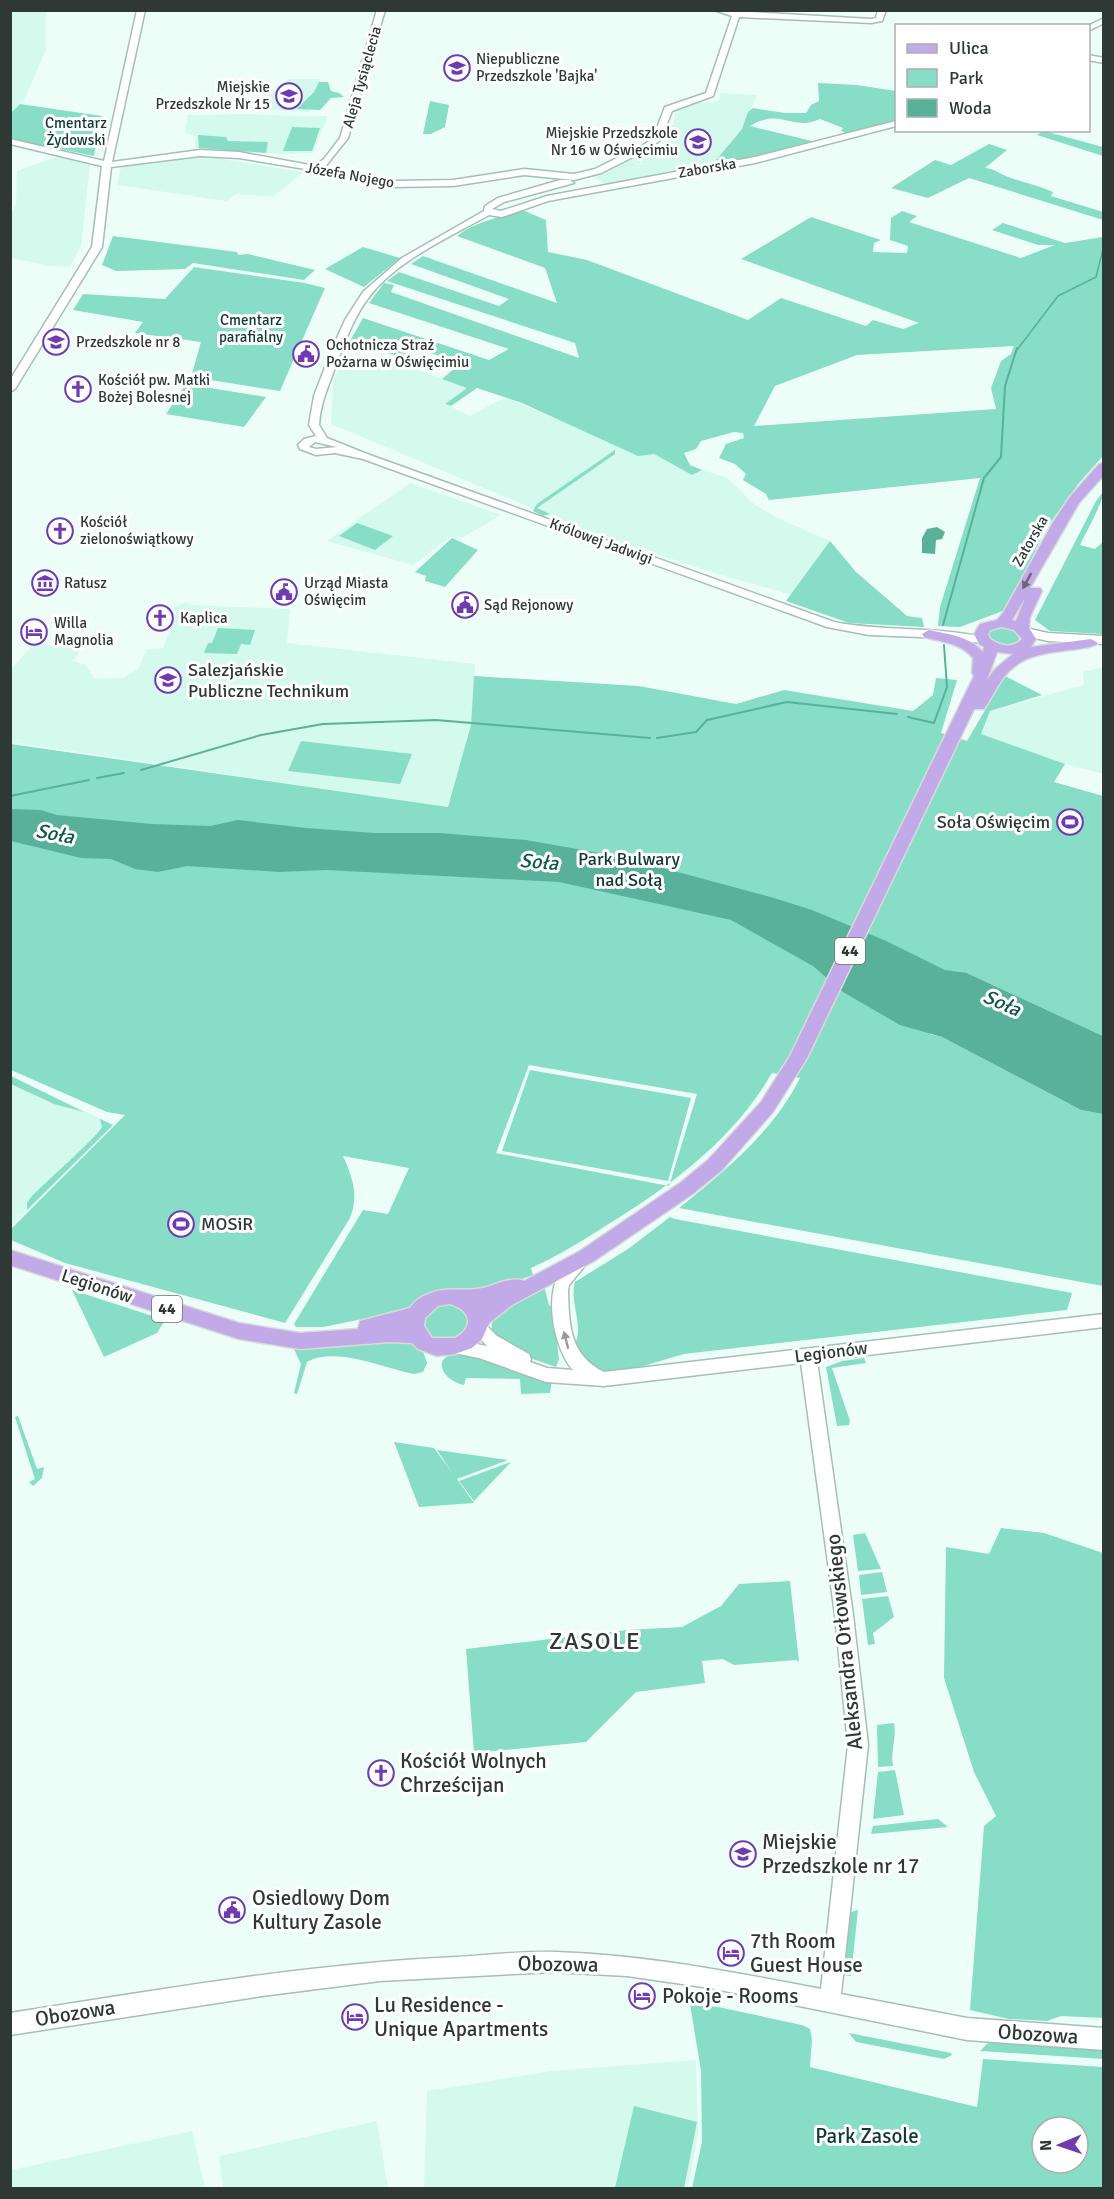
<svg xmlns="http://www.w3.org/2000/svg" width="1114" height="2199" font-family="Signika,sans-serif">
	<rect width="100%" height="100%" fill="#edfef8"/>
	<g fill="#d4f9ed">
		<path d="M11 11H46V50L24 100 11 113Z"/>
		<path d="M288 79H321L309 112 261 109 264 92 284 91Z"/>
		<path d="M720 93 757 95 742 129 716 159 722 163 607 185 592 176 653 146 661 147 669 138 676 111 680 107 686 104 719 101Z"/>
		<path d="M250 114 295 116H328L313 153 281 154 195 148V136L185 133 188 115Z"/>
		<path d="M58 156 90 165 81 246 70 267 50 266 11 258V212L16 206 17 171Z"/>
		<path d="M215 158 303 172 273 197 236 194 227 201 117 185 121 167 181 159Z"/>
		<path d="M368 356 388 359 467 388 445 404 470 416 500 400 509 399 616 444 654 454 692 475 702 470 726 477 754 504 775 517 830 541 792 595 721 575 589 532 331 424 333 380 346 359 367 360Z"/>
		<path d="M410 483 501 515 458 540 451 536 413 565 327 541Z"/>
		<path d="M186 602 191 605 290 609 287 643 475 664 471 725 448 807 11 742V670L33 644 82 648 73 661 86 665 94 679 123 678 138 669 147 649 163 648 177 612 173 608Z"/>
		<path d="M1103 667V774L1050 760 981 734 990 711 1084 685 1083 672Z"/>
		<path d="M11 1076 113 1125 11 1226Z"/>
		<path d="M696 2060 698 2134 688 2188H424L427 2091 552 2071Z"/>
		<path d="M377 2121 388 2188H223L219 2156Z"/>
		<path d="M192 2131 205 2188H11V2170Z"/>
	</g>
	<g fill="#87ddc5" fill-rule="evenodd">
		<path d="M319 82H328L331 91 339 93 344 97 331 98 320 110 297 109 314 92Z"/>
		<path d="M818 83 857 85 896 91V121L845 133 841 131 843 128 820 119C793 132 780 107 750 126L816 142 722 163 716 160 742 129 748 112 753 108 785 113H806L811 105 819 101Z"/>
		<path d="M430 101 449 105 445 127 431 134H423Z"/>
		<path d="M20 104 102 116 94 156 11 139V113Z"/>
		<path d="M292 127 320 128 312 151H283Z"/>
		<path d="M1044 131 1103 147V156L1037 135Z"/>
		<path d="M198 135 226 137 228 141 268 142 266 153 199 148Z"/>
		<path d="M989 144 1007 150 985 168C996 169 1001 175 1011 178 1026 183 1039 186 1053 192L1051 196 1103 212V220L969 178 928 198 891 188 935 160 951 165Z"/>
		<path d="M520 209 546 220 548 252 587 260 748 320 781 298 866 326 873 320 903 329 919 323 741 259 811 217 881 240 874 243 873 252 907 253 908 246 890 240 891 218 902 211 917 216 909 222 1021 258 1055 245H1038L992 230 1003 223 1065 243 1103 237V456L1079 483 1045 530 1008 609 960 627 938 626 940 607 980 478 769 500 766 494 743 480 746 474 735 464 719 458 726 444 744 438 743 433 734 432 701 441 696 449 684 453 690 465 702 470 692 475 654 454 638 456 522 403 477 388 451 406 445 404 467 388 442 379 461 363 415 348 400 357 350 341 363 318 489 360 509 349 369 303 384 283 394 285 391 292 579 358 575 343 387 281 399 272 499 306 509 299 411 264 423 256 557 303 545 268 457 236C476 221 498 219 520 209ZM1014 346 1011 354 1001 361 991 388 996 409 754 426 775 386 857 355Z"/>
		<path d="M113 236 237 252 238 255 248 254 315 270 304 280 193 263 185 269 116 271 102 265Z"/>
		<path d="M363 247 400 258 364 287 325 269Z"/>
		<path d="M194 267 305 283 325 288 280 391 191 377 201 342 135 333 143 322 73 310 83 294 165 299Z"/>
		<path d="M186 384 266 397 244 427 166 414Z"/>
		<path d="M615 450V454L537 508 550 514 543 516 533 511 537 504Z"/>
		<path d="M1103 492C1104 501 1085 534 1080 545L1095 549 1103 542V634L1050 631 1035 620 1096 501Z"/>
		<path d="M357 523 393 536 375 550 339 536Z"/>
		<path d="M452 538 478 550 445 587 425 581 426 576 415 572Z"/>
		<path d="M830 541 856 572 907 616 922 618 924 627 849 623 786 601Z"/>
		<path d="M999 627 1010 628 1020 636 1018 642C1007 648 1000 644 990 639L988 633Z"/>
		<path d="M218 628 255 630 250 645 241 644 237 654 204 653 208 643H212Z"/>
		<path d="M474 676 639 686 736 704 784 690 913 711 933 695 936 678 957 680 941 733 967 741 1005 676 1042 695 990 711 981 734 1065 764 1054 782 1103 796V1036L967 973 930 1034 942 1037 1081 1110 1103 1114V1286L679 1208C725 1171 773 1132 800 1078L772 1073C733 1140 672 1185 607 1225 582 1241 558 1256 531 1268L533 1275 481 1293 468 1294 448 1290 435 1292 418 1299 407 1310 323 1327H296L294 1324 363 1210 388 1214 409 1168 343 1156C353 1179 359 1195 350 1218L285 1323 65 1263 11 1240V1229L125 1115 107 1112 11 1070V744L448 807 471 725ZM529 1065 697 1094 669 1186 496 1153Z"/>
		<path d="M301 741 412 754 400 784 288 771Z"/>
		<path d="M530 1070 691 1098 668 1181 502 1151Z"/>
		<path d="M10 1076H11L84 1112 54 1104 11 1084Z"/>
		<path d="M100 1119 113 1125 27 1210V1203L32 1196C42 1186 100 1134 102 1127Z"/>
		<path d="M670 1217 675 1219 1072 1293 1067 1310 684 1354 640 1367 606 1372 585 1365 575 1344C584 1324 569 1302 575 1282L628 1249Z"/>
		<path d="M544 1286 549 1305 553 1309 559 1359 556 1367 530 1358 493 1336C484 1306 523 1297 544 1286Z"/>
		<path d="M72 1290 165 1320 157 1333 104 1357Z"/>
		<path d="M449 1303 463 1308 470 1319 467 1332C448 1344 438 1345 423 1328L424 1316 434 1306Z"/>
		<path d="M404 1337 422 1348 427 1363 423 1372 414 1374C383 1368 336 1346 307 1362L297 1394 294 1393 301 1364 292 1345Z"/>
		<path d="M460 1352 552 1381 550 1393 521 1394 520 1379 466 1378 464 1385C441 1380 430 1356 460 1352Z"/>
		<path d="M864 1358 866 1363 832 1368 850 1421 849 1425 837 1426 826 1367 842 1361Z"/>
		<path d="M18 1416 37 1469 44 1467 42 1478 33 1486 29 1482 35 1479 15 1417Z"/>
		<path d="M394 1442 434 1448 453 1474 437 1450 508 1460 457 1479 474 1503 419 1507Z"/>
		<path d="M511 1462 474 1501 459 1481Z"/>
		<path d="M1001 1528 1044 1533 1103 1553V2018L1061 2016 1047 2021 1009 2019 970 2010 984 1826 996 1816 974 1772 944 1678 946 1547 989 1554Z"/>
		<path d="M865 1533 881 1569 858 1571 853 1535Z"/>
		<path d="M882 1572 887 1592 861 1595 859 1575Z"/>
		<path d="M790 1581 799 1662 796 1660 734 1665 723 1659 702 1661 705 1683 636 1692 586 1742 474 1753 466 1649 628 1630 682 1627 721 1606 739 1584Z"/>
		<path d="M888 1596 894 1617 873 1633 875 1644 868 1645 862 1599Z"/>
		<path d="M894 1723C897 1739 890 1751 893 1766L878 1767 877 1725Z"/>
		<path d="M895 1770 904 1815 873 1819 878 1772Z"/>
		<path d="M938 1819 948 1827 871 1834 873 1826Z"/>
		<path d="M858 1910 851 1976 841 1975 844 1936 851 1912Z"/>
		<path d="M690 2004 718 2007 802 2025 810 2029 812 2040 810 2067 977 2107 983 2059 1103 2067V2188H692L702 2142 701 2071ZM1042 2127H1078V2163H1042Z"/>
		<path d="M849 2033 951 2053 952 2055 944 2059 856 2042Z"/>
		<path d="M990 2041 1103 2048V2059L980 2051Z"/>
		<path d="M634 2106 697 2122 684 2188H615Z"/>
	</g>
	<g fill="#5ab19a">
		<path d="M937 527 945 532 942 539 936 540 935 554 922 553V538L927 529Z"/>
		<path d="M11 809 41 810 57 815 152 824 210 826 238 820 306 828 374 833H439L526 840 622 857 774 898 812 910 884 940 945 970 967 973 1103 1036V1114L1081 1110 942 1037 900 1025 843 992 813 966 731 920 559 882 326 870 279 872 187 866 158 872 135 869 111 859 81 858 11 841Z"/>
	</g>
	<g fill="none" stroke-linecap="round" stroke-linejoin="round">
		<path stroke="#5ab19a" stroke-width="1.5" d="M1017 350 1058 296 1096 277 1104 245"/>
		<g stroke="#5ab19a" stroke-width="2">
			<path d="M943 625 984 478 1001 457 1005 386 1017 348"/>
			<path d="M908 717 934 723 947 687 944 645"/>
			<path d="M657 738 696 732 707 720 787 702 897 714"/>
			<path d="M141 770 261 735 323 724 436 720 650 738"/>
			<path d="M97 778 124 773"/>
			<path d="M10 796 89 780"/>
		</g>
		<g stroke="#a4bfb6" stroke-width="3">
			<g id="secondary">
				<path d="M137 10H145L112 162 200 150 239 152 315 166 324 159 340 138 377 10H385L348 138 324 168 367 178 395 181 453 180 524 169 574 174 595 169 645 144 653 138 665 107 706 93 732 16 714 10 871 19 876 18 878 10H886L882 21 871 23 739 17 713 96 672 111 661 139 651 148 601 173 574 180 524 175 453 186 395 187 367 184 305 169 239 158 200 156 111 167 102 247 15 389 10 392V380L92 247 102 166 10 144V139L104 161Z"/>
				<path d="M1104 18V23L1088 31V26Z"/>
				<path d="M1088 55 1104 58V63L1088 60Z"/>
				<path d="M896 121V126L755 163 548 201 502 217 489 215 478 221C441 241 395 263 369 297 353 318 344 344 335 368 328 387 320 404 319 425L327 438 367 454 834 622C885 632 937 626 988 638V644L946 638 869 635 827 627 363 459 335 453 316 455 300 449 298 445 304 439 316 436 309 425 314 396 332 349 345 320 363 292 402 258 484 211 485 206 498 198 560 180H570L574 183 504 202 492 209 501 211 547 196 755 157ZM315 442 337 447 316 449 309 447Z"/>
				<path d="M1026 628 1048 633 1104 636V644L1048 641 1022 635 1020 632Z"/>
				<path d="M580 1256 586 1258 588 1262 569 1285 568 1291C569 1326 570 1355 604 1372L1104 1314V1327L817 1361 853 1615 868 1745 841 1994 967 2018 1104 2028V2050L967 2040 710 1988 627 1976 553 1972 380 1981 262 1996 10 2035V2013C159 1990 306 1964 456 1957 489 1955 523 1951 556 1952 646 1955 733 1972 821 1989L848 1745 835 1615 801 1363 604 1386 546 1382 479 1358 449 1352 447 1347 449 1342 455 1340 487 1346 470 1328 472 1323 478 1321 484 1323 497 1336 529 1354 531 1359 530 1362 547 1368 573 1370C550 1344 538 1269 580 1256Z"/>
			</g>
		</g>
		<g stroke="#d9dbdb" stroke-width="3">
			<path id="primary" d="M1104 463V475L1079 503 1030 588H1040L1042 591 1030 617 1029 628 1036 639 1031 647 1091 639 1098 643C1090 652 1039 648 1018 664 1001 675 995 693 984 709H974L807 1058 773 1112 722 1170 694 1193 594 1261 512 1305 489 1323 482 1339 472 1348 455 1354 437 1356 418 1349 412 1343 389 1342 300 1349 239 1339 10 1265V1250L239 1323 300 1333 358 1329 360 1321 410 1308C415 1301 420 1297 428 1294 446 1286 464 1292 483 1288 496 1285 511 1276 524 1281L580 1251 680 1183 708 1160 761 1102 790 1056 974 676 972 673 973 658C961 643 941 642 924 637L922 634 929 630C948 634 969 636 983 652L984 647 979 644 974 634 980 624 997 620 1003 613 1052 524 1069 498 1099 464ZM1025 598 1016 621 1012 620ZM1002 627 1014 630 1022 639C1012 649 1001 646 990 639L988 634 990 630ZM997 652 1013 654 995 669 987 680ZM450 1304C471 1310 475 1327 455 1338H432L424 1326 425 1318 438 1306Z"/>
		</g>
		<use href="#secondary" fill="#fff" fill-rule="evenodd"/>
		<use href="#primary" fill="#c2a9e7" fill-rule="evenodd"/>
	</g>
	<defs><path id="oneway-solid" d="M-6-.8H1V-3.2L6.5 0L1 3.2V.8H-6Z" transform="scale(1.5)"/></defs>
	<use fill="#69667c" href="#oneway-solid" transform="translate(1027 581) rotate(118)"/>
	<use fill="#969c9a" href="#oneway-solid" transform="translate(566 1340) rotate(-104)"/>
	<defs>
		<g id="school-ring" transform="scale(1.35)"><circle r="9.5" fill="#fff" stroke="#703ab1" stroke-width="1.5"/><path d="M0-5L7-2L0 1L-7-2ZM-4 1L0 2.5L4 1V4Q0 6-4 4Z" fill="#703ab1"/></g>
		<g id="civic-ring" transform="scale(1.35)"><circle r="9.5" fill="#fff" stroke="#703ab1" stroke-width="1.5"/><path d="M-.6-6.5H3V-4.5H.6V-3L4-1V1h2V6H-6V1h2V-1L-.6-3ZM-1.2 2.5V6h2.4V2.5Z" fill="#703ab1"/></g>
		<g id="church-ring" transform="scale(1.35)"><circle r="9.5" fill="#fff" stroke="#703ab1" stroke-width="1.5"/><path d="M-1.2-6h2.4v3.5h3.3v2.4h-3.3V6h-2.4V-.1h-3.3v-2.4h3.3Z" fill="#703ab1"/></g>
		<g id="museum-ring" transform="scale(1.35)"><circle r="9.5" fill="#fff" stroke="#703ab1" stroke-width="1.5"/><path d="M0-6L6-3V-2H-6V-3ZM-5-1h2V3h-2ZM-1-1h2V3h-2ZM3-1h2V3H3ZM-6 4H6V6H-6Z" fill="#703ab1"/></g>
		<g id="hotel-ring" transform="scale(1.35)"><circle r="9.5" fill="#fff" stroke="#703ab1" stroke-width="1.5"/><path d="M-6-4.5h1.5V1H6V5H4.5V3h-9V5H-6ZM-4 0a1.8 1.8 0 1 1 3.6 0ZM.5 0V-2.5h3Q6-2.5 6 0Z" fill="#703ab1"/></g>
		<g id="stadium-ring" transform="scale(1.35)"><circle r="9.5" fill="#fff" stroke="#703ab1" stroke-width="1.5"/><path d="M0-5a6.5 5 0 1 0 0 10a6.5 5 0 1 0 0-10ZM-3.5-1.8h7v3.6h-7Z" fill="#703ab1"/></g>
	</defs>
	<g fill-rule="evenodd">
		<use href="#school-ring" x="457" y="68"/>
		<use href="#school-ring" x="289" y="96"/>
		<use href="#school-ring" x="698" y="142"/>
		<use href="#school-ring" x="56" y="342"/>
		<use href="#civic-ring" x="306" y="354"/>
		<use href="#church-ring" x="78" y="389"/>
		<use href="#church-ring" x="60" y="531"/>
		<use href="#museum-ring" x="45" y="583"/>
		<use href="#civic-ring" x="284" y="592"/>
		<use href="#civic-ring" x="465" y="605"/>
		<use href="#church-ring" x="160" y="618"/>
		<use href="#hotel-ring" x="34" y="632"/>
		<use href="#school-ring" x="168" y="680"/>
		<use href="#stadium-ring" x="1070" y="822"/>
		<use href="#stadium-ring" x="181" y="1224"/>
		<use href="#church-ring" x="381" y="1773"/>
		<use href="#school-ring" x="743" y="1854"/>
		<use href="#civic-ring" x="232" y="1910"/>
		<use href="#hotel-ring" x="731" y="1953"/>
		<use href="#hotel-ring" x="642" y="1996"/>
		<use href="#hotel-ring" x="355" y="2017"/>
	</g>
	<g text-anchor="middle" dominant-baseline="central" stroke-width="6" stroke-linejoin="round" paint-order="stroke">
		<g font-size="15" fill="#2e3935" stroke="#fff" text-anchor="start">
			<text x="476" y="59">Niepubliczne<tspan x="476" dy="17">Przedszkole 'Bajka'</tspan></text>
			<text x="270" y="87" text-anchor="end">Miejskie<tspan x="270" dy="17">Przedszkole Nr 15</tspan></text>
			<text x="678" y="133" text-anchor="end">Miejskie Przedszkole<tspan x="678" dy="17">Nr 16 w Oświęcimiu</tspan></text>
			<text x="76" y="342">Przedszkole nr 8</text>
			<text x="326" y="345">Ochotnicza Straż<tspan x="326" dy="17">Pożarna w Oświęcimiu</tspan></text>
			<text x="98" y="380">Kościół pw. Matki<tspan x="98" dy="17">Bożej Bolesnej</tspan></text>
			<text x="80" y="522">Kościół<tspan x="80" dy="17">zielonoświątkowy</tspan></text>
			<text x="64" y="583">Ratusz</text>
			<text x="304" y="583">Urząd Miasta<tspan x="304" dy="17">Oświęcim</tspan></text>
			<text x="484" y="605">Sąd Rejonowy</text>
			<text x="180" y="618">Kaplica</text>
			<text x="54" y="623">Willa<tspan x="54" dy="17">Magnolia</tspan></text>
		</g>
		<g font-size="15" fill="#2e3935" stroke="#fff">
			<text transform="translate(362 77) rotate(-74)">Aleja Tysiąclecia</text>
			<text transform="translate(707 168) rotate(-10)">Zaborska</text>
			<text transform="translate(350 175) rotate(10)">Józefa Nojego</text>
			<text transform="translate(601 541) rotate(20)">Królowej Jadwigi</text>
			<text transform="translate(1030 541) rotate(-60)">Zatorska</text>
		</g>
		<g font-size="15" fill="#10392f" stroke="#fff">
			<text x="76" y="123">Cmentarz<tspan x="76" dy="17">Żydowski</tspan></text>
			<text x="251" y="320">Cmentarz<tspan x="251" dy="17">parafialny</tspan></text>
		</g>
		<g fill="#fff" stroke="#6d7472" stroke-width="1.5">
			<rect x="835" y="938" width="30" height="26" rx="4.5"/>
			<rect x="152" y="1296" width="30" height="26" rx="4.5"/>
		</g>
		<g font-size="16" font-weight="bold" fill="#2e3935">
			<text x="850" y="951">44</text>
			<text x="167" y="1309">44</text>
		</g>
		<g font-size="18" fill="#2e3935" stroke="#fff" text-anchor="start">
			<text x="188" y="670">Salezjańskie<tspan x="188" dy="21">Publiczne Technikum</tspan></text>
			<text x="1050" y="822" text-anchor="end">Soła Oświęcim</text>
			<text x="201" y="1224">MOSiR</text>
		</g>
		<g font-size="18" fill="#10392f" stroke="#fff">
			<text x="629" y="859">Park Bulwary<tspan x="629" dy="21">nad Sołą</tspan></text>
		</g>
		<g font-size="18" fill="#2e3935" stroke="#fff">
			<text transform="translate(97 1286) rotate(18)">Legionów</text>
			<text transform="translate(831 1352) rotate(-7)">Legionów</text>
		</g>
		<g font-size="20" font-style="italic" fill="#0e5747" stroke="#fff">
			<text transform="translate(55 834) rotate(11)">Soła</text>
			<text transform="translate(539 862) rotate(5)">Soła</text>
			<text transform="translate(1002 1003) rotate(24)">Soła</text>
		</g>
		<g font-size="21" fill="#2e3935" stroke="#fff">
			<text transform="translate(844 1642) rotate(-96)">Aleksandra Orłowskiego</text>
			<text transform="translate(558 1964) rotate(1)">Obozowa</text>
			<text transform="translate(75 2013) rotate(-9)">Obozowa</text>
			<text transform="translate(1038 2034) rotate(4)">Obozowa</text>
		</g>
		<g font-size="21" fill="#2e3935" stroke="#fff" text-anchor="start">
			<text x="400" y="1761">Kościół Wolnych<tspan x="400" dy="24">Chrześcijan</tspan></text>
			<text x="762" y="1842">Miejskie<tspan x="762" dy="24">Przedszkole nr 17</tspan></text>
			<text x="252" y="1898">Osiedlowy Dom<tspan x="252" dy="24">Kultury Zasole</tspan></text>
			<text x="750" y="1941">7th Room<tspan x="750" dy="24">Guest House</tspan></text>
			<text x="662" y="1996">Pokoje - Rooms</text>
			<text x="374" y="2005">Lu Residence -<tspan x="374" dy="24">Unique Apartments</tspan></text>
		</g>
		<g font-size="21" fill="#10392f" stroke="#fff">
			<text x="867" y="2136">Park Zasole</text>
		</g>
		<g font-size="24" letter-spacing="1.5" fill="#2e3935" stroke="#fff">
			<text x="595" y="1641">ZASOLE</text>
		</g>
	</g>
	<rect width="1114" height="2199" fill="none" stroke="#2e3935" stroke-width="24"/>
	<rect x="895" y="24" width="195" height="108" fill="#ffffff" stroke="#abb0ae" stroke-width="1.5"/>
	<rect x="907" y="44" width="30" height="9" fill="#c2a9e7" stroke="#abb0ae" stroke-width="1.5"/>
	<text x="949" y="54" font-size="18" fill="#2e3935">Ulica</text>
	<rect x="907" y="69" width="30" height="18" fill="#87ddc5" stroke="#abb0ae" stroke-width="1.5"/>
	<text x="949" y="84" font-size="18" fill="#2e3935">Park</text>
	<rect x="907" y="99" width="30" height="18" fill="#5ab19a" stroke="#abb0ae" stroke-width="1.5"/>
	<text x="949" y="114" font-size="18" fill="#2e3935">Woda</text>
	<g transform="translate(1060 2145) rotate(268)"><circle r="28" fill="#ffffff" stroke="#abb0ae" stroke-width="1.5"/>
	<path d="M0-4.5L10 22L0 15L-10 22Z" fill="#703ab1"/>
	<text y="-9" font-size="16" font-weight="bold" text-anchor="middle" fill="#2e3935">N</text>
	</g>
</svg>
